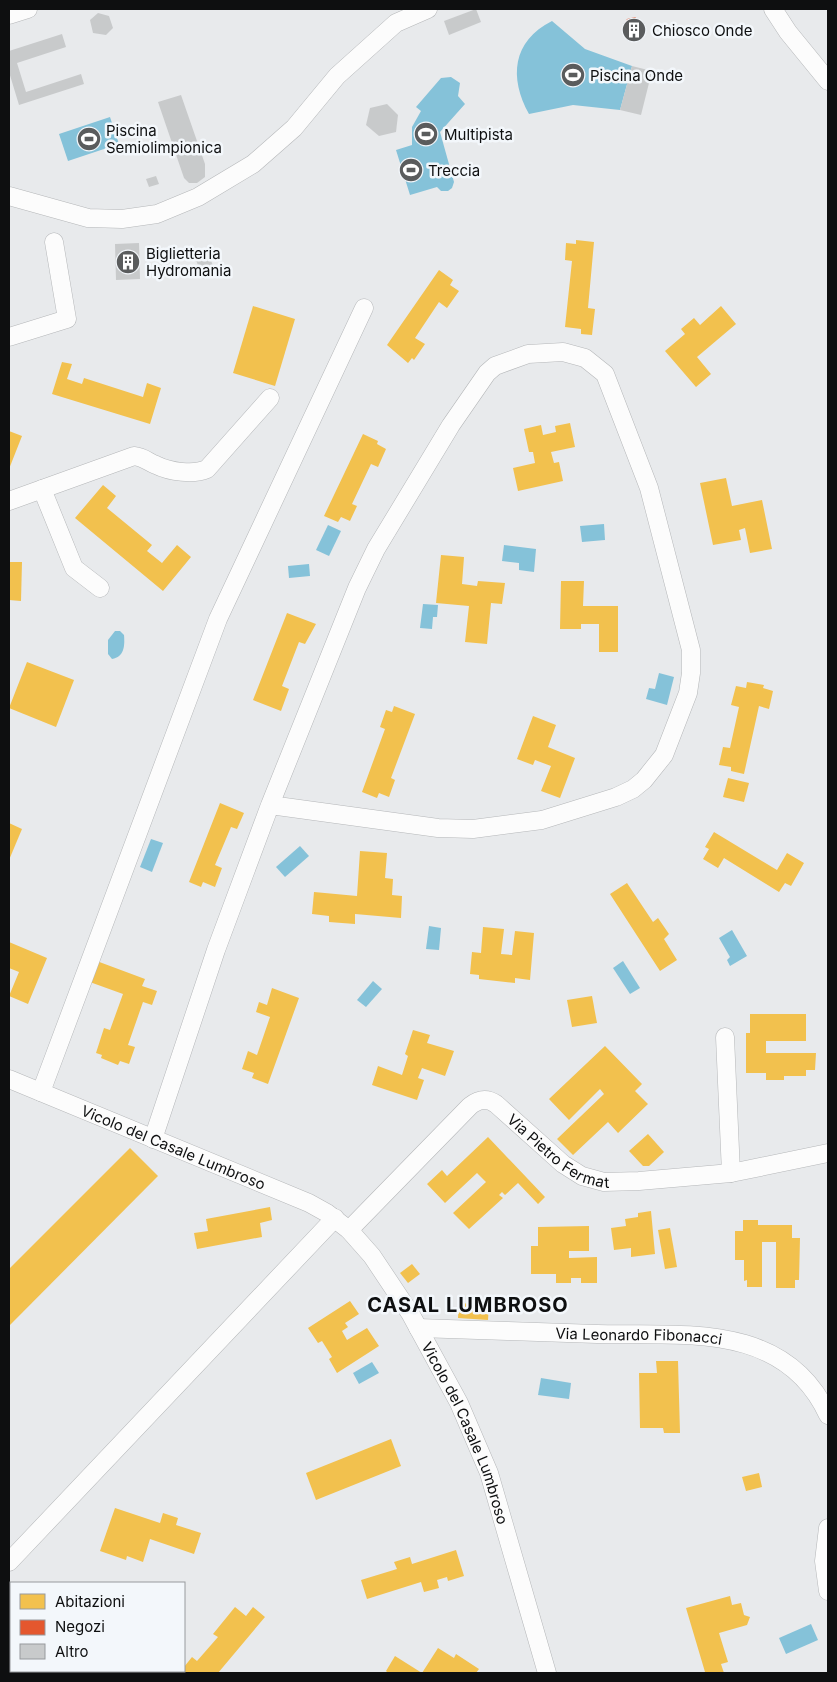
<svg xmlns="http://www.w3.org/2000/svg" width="837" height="1682" font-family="Inter,sans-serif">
	<rect width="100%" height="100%" fill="#e8eaec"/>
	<g fill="#85c2d9">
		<path d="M552 21 585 49 632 66 620 110 573 105 529 114C509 78 512 41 552 21Z"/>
		<path d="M451 77 460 83 458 96 465 104 440 132 454 182 452 188 448 191H441L437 187 410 195 396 150 412 145V127L421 111 416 107 441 78Z"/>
		<path d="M110 117 119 144 68 161 59 134Z"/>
		<path d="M604 524 605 540 582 542 580 526Z"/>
		<path d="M328 525 341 531 329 556 316 550Z"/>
		<path d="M504 545 536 549 534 572 519 570V563L502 561Z"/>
		<path d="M309 564 310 576 289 578 288 566Z"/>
		<path d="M423 604 438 605 437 617H433L432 629 420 628Z"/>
		<path d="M115 631H120L124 635C125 646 124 657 112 659L108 654V640Z"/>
		<path d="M659 673 674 677 667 705 646 699 649 688 655 689Z"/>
		<path d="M151 839 163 843 152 872 140 867Z"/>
		<path d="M300 846 309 856 285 877 276 867Z"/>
		<path d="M429 926 441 928 439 950 426 949Z"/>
		<path d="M732 930 747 956 730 966 727 960 730 957 719 938Z"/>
		<path d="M623 961 640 988 630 994 613 968Z"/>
		<path d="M373 981 382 989 366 1007 357 1000Z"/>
		<path d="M372 1362 379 1373 359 1384 353 1373Z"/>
		<path d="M541 1378 571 1383 569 1399 538 1395Z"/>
		<path d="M811 1624 818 1640 786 1654 779 1638Z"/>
	</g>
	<g fill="#f2c14e">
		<path d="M576 240 594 242 588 308 595 309 592 335 581 334V329L565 327 572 261 565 260 566 243 576 244Z"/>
		<path d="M439 270 453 280 450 285 459 291 447 308 439 302 415 338 425 344 414 360 412 358 408 363 387 345Z"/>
		<path d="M253 306 295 319 275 386 233 373Z"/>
		<path d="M721 306 736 324 697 357 711 374 696 387 665 351 685 334 681 329 694 318 700 325Z"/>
		<path d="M62 362 72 364 67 379 82 384 84 378 143 397 147 383 161 388 150 424 52 394Z"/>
		<path d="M570 423 575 447 551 452 554 463 559 462 563 481 518 491 513 468 535 463 533 452H529L524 429 541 425 543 435 556 432 555 426Z"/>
		<path d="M9 431 22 436 9 469Z"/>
		<path d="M363 434 378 441 377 444 386 449 378 467 371 464 352 504 357 506 350 521 341 517 338 522 324 516Z"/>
		<path d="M726 478 732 506 762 500 772 549 750 553 745 528 739 530 741 540 713 545 700 483Z"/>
		<path d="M103 485 116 496 107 508 152 545 147 551 162 563 177 545 191 557 163 591 75 518Z"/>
		<path d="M441 555 464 557 462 584 477 586 478 581 505 583 502 604 491 603 487 644 465 642 469 606 436 603Z"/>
		<path d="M9 562H22L21 601 9 600Z"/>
		<path d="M561 581H584L583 606H618V652H599V624H581V629H560Z"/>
		<path d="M287 613 316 624 305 644 299 642 282 686 289 689 281 711 253 700Z"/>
		<path d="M27 662 74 680 56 727 9 708Z"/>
		<path d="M747 682 764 685 763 688 773 691 769 709 759 706 744 774 731 771V767L719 765 723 747 730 748 739 707 731 705 736 686 746 688Z"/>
		<path d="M394 706 415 714 391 778 395 780 389 797 379 793 377 798 362 792 385 729 380 727 386 710 392 712Z"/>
		<path d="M533 716 556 725 548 747 575 758 560 798 541 791 551 766 535 760 533 765 517 759Z"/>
		<path d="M728 778 749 783 744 802 723 797Z"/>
		<path d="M220 803 244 813 237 829 231 827 215 865 222 868 215 887 203 882 201 887 189 882Z"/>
		<path d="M9 823 22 829 9 860Z"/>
		<path d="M714 832 777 870 787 853 804 863 791 886 785 883 779 892 724 858 718 868 703 859 709 849 705 847Z"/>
		<path d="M360 851 387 853 385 878 393 879 392 895 402 896 401 918 355 914V924L329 922V916L312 914 314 892 357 896Z"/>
		<path d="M627 883 653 922 658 918 669 934 664 939 677 960 660 971 610 894Z"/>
		<path d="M483 927 504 929 501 954 512 955 515 931 534 933 530 980 515 978V983L479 979V975L470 974 472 952 481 953Z"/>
		<path d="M9 942 47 958 28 1004 9 996 19 972 9 968Z"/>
		<path d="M94 960 145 979 142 986 157 991 152 1005 143 1002 128 1045 135 1047 129 1064 120 1061 118 1065 101 1058 102 1055 96 1053 104 1028 110 1030 123 994 87 981Z"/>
		<path d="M272 988 299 998 268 1084 252 1078 254 1073 242 1069 248 1051 257 1055 270 1017 256 1012 259 1002 267 1005Z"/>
		<path d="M592 996 597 1023 572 1027 567 1000Z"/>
		<path d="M750 1014H806V1041H766V1053H816L815 1070H806V1076H784V1080H766V1073H746V1033H750Z"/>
		<path d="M413 1030 430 1035 427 1043 454 1051 445 1076 422 1068 418 1078 424 1080 417 1100 372 1085 378 1066 402 1075 408 1056 405 1054Z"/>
		<path d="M605 1046 642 1084 635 1091 648 1104 618 1133 608 1122 573 1155 557 1139 604 1094 600 1089 569 1120 549 1099Z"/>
		<path d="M648 1134 664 1152 649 1166H643L629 1151Z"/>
		<path d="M488 1137 545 1197 538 1204 518 1183 505 1195 502 1192 499 1195 503 1198 469 1229 453 1213 486 1182 477 1173 445 1203 427 1184 442 1170 447 1176Z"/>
		<path d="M130 1148 158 1176 9 1326V1269Z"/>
		<path d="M270 1207 272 1220 260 1223 262 1237 197 1249 194 1233 208 1231 206 1219Z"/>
		<path d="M651 1211 655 1254 631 1257V1248L614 1250 611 1228 626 1226 625 1219 638 1217V1213Z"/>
		<path d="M743 1220H758V1225H792V1238H800L799 1280H795V1288H776V1242H762V1287H747V1280L744 1281V1260H735V1231H743Z"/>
		<path d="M589 1226V1251H569V1258L597 1257V1283H581V1278H571V1283H556V1274H531V1246H538V1227Z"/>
		<path d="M670 1228 677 1267 665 1269 658 1230Z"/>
		<path d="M412 1264 420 1274 408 1283 400 1273Z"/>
		<path d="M350 1301 359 1314 345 1323 348 1327 342 1331 347 1340 367 1328 379 1346 337 1373 329 1359 332 1357 322 1341 318 1343 308 1328Z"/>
		<path d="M459 1303 489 1305 488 1320 458 1318Z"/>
		<path d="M656 1361H678L680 1433H664L663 1428H640L639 1373H657Z"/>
		<path d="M391 1439 401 1466 316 1500 306 1473Z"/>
		<path d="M759 1473 762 1487 746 1491 742 1477Z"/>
		<path d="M115 1508 160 1523 163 1513 178 1518 176 1525 201 1533 194 1554 150 1539 143 1562 127 1556 126 1560 100 1551Z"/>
		<path d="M456 1550 464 1576 448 1581 447 1577 437 1580 439 1588 424 1592 421 1582 367 1599 361 1580 397 1569 394 1562 410 1557 412 1564Z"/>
		<path d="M730 1596 732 1605 741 1603 744 1615 750 1617 747 1625 719 1633 728 1662 721 1664 724 1673H708L705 1672 686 1608Z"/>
		<path d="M235 1607 246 1616 253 1607 265 1617 218 1673H178L184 1671V1667L192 1657 197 1661 218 1637 213 1634Z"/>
		<path d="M438 1648 454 1658 456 1654 479 1669 476 1673H422Z"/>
		<path d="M395 1656 422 1673H388L386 1671Z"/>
	</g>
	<path fill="#e4572e" d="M635 17 643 23 644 33 637 38 626 34 623 26 627 19Z"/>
	<g fill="#c8cacb">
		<path d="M476 9 481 22 449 35 444 21Z"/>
		<path d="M98 13 109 16 113 28 106 35 93 33 90 20Z"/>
		<path d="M62 34 66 47 17 63 26 92 81 74 84 84 19 105 9 72V51Z"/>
		<path d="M632 66 652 71 641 115 620 110Z"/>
		<path d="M181 95 205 164V177L197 183H189L184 178 158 102Z"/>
		<path d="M387 104 398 115 396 132 379 136 366 125 370 108Z"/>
		<path d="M156 176 159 184 149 187 146 179Z"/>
		<path d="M139 243 140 279 116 280 115 244Z"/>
		<path d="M209 255 216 274 203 279 196 260Z"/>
	</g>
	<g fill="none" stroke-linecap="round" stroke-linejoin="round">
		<g stroke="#b5b7b9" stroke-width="19">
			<g id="minor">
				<path d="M773 9 788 32 828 81"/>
				<path d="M9 15 28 9"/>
				<path d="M9 196 88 218 122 219 157 214 198 197 253 164 294 128 337 76 396 23 428 9"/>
				<path d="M9 337 67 319 54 242"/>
				<path d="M42 489 74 568 100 588"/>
				<path d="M9 501 134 456C144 457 148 462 156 465 170 472 194 475 207 469L270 398"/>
				<path d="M725 1037 731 1173"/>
				<path id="s1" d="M9 1079 309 1203 327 1213 349 1230 372 1256 410 1313 459 1403 489 1473 547 1673"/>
				<path d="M41 1092 218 619 364 308"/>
				<path d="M153 1139 216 950 270 805 357 588 376 549 451 425 487 373 495 366 528 354 563 352 585 358 605 374 649 488 691 650V673L688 693 664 755 644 780 633 789 616 797 542 820 473 829 438 828 270 805"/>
				<path id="s2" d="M349 1230 470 1106C479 1099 487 1098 496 1104L563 1164 582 1176 604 1182 639 1181 731 1173 828 1153"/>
				<path id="s3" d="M418 1328C478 1330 537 1332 597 1334 682 1336 785 1321 828 1415"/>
				<path d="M828 1528 824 1561 828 1591"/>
				<path d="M9 1562 335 1218"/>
			</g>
		</g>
		<use href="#minor" stroke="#fcfcfc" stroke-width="18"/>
	</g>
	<defs>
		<g id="building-disc" transform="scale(1.25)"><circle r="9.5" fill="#5a5c5d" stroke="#f3f7fb"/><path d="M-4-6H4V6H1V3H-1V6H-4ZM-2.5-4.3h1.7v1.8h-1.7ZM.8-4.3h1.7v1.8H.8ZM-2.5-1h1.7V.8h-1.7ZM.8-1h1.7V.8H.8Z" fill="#fff"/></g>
		<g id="stadium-disc" transform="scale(1.25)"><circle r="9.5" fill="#5a5c5d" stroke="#f3f7fb"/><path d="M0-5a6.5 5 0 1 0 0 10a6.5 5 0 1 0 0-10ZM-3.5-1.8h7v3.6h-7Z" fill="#fff"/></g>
	</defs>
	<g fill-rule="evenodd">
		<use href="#building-disc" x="634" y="30"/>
		<use href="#stadium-disc" x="573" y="75"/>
		<use href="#stadium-disc" x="426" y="134"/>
		<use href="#stadium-disc" x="89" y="139"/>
		<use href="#stadium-disc" x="411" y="170"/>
		<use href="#building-disc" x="128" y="262"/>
	</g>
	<g text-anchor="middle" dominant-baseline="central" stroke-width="5" stroke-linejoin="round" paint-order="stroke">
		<g font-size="15" fill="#0e0f10" stroke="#f3f7fb" text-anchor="start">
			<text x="652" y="30">Chiosco Onde</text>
			<text x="590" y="75">Piscina Onde</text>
			<text x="106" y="130">Piscina<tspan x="106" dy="17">Semiolimpionica</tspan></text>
			<text x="444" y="134">Multipista</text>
			<text x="428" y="170">Treccia</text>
			<text x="146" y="253">Biglietteria<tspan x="146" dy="17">Hydromania</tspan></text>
		</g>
		<g font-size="15" fill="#0e0f10" stroke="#f3f7fb">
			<text stroke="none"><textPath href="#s1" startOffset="178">Vicolo del Casale Lumbroso</textPath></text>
			<text stroke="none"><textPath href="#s2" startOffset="281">Via Pietro Fermat</textPath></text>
			<text stroke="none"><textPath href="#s3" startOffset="221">Via Leonardo Fibonacci</textPath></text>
			<text stroke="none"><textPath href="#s1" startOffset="609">Vicolo del Casale Lumbroso</textPath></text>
		</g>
		<g font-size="20" font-weight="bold" letter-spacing="1" fill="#0e0f10" stroke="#f3f7fb">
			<text x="468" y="1305">CASAL LUMBROSO</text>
		</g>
	</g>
	<rect width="837" height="1682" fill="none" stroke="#0e0f10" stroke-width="20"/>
	<rect x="10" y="1582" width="175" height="90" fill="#f3f7fb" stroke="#979a9d"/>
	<rect x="20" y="1594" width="25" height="15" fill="#f2c14e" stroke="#979a9d"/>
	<text x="55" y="1607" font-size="15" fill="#0e0f10">Abitazioni</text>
	<rect x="20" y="1620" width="25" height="15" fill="#e4572e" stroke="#979a9d"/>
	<text x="55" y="1632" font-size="15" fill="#0e0f10">Negozi</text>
	<rect x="20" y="1644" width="25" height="15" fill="#c8cacb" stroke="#979a9d"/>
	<text x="55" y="1657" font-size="15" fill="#0e0f10">Altro</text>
</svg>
